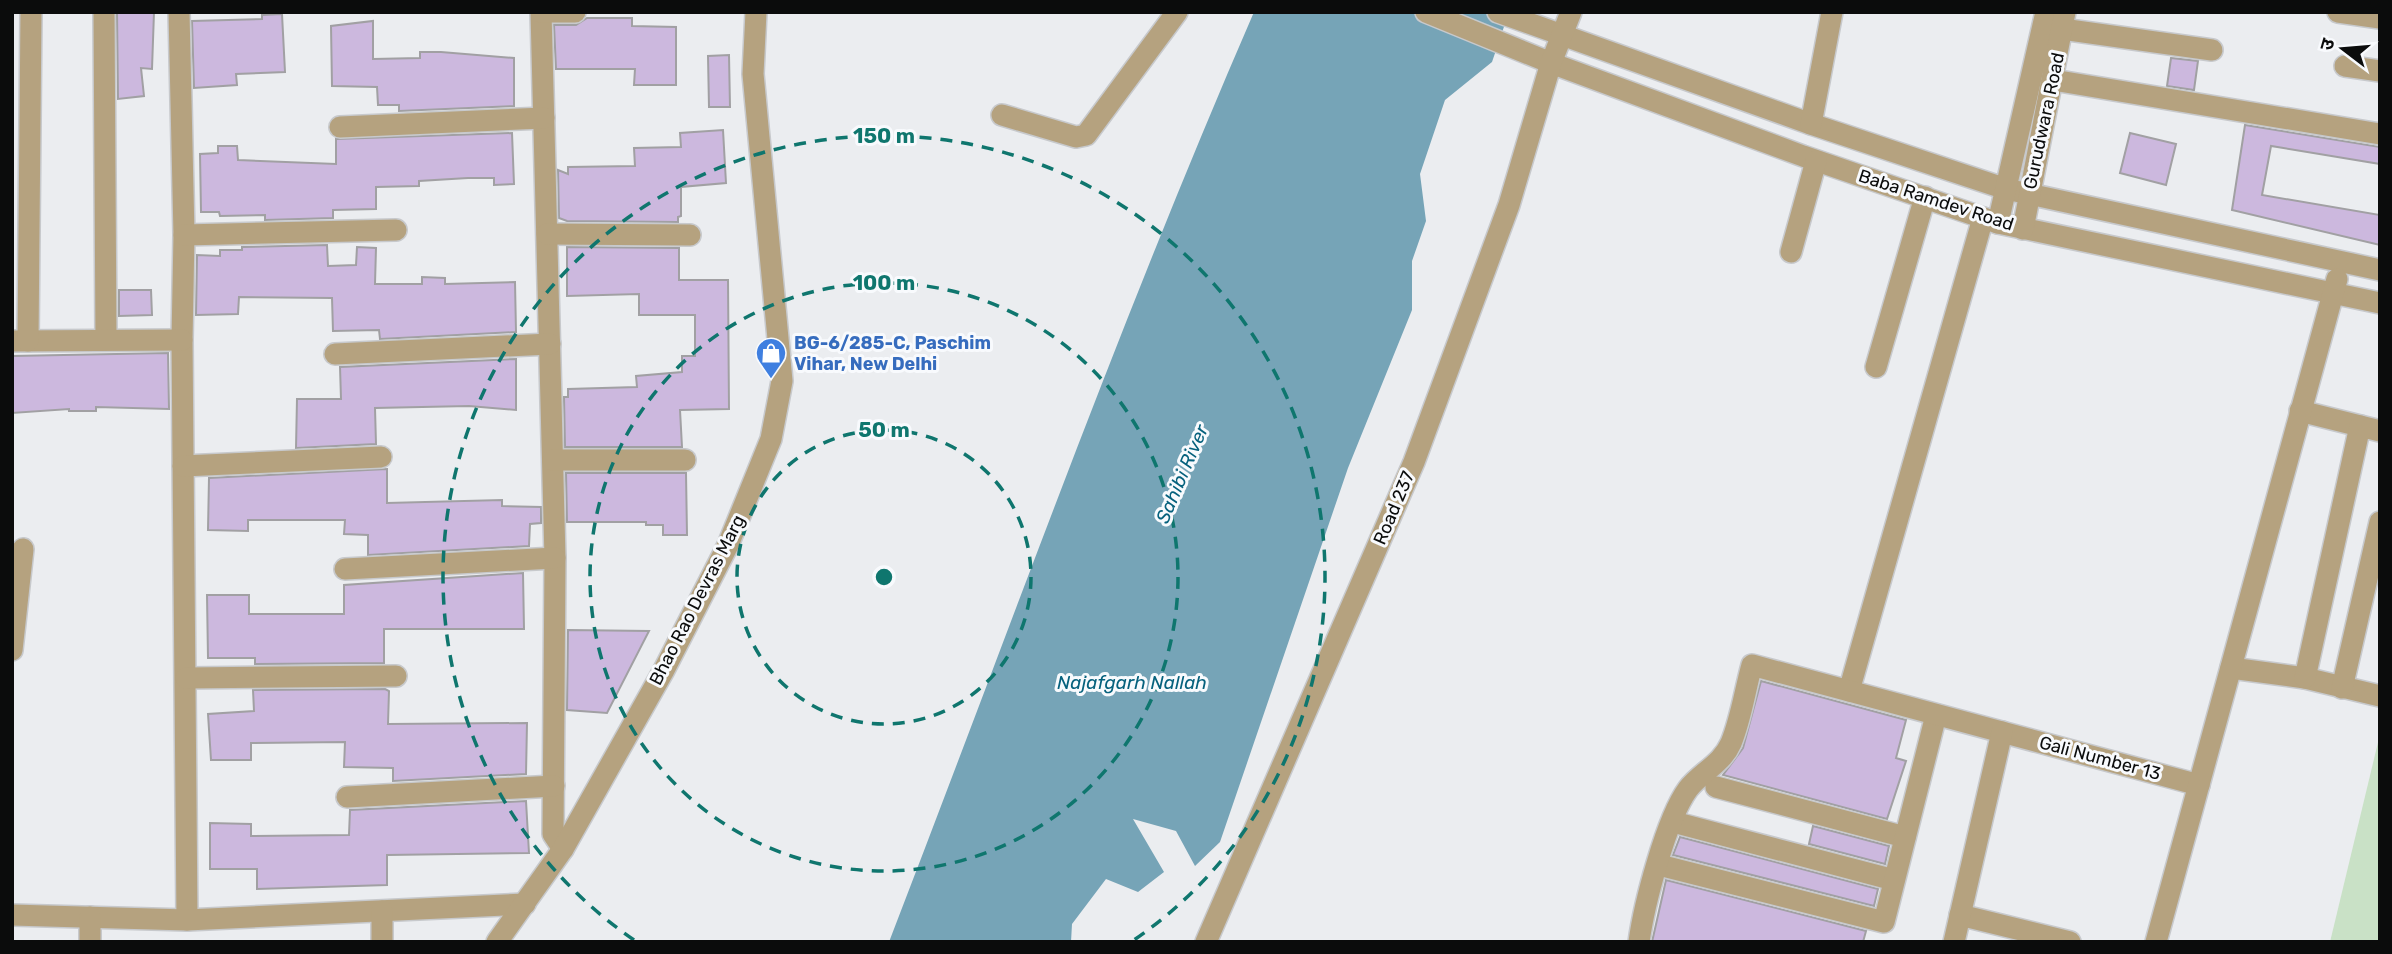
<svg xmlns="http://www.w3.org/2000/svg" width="2392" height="954" font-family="Rubik,'Noto Sans Devanagari',sans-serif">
	<rect width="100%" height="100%" fill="#ebedf0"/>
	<path fill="#c9e1c6" d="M2380 734V942H2330Z"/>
	<path fill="#76a4b7" d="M1254 12H1509L1492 62 1445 100 1420 174 1426 221 1412 261V310L1348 468 1220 842 1195 866 1176 831 1133 819 1164 872 1138 892 1106 879 1072 924 1071 942H889C1009 631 1121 318 1254 12Z"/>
	<g fill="#ccb8de" stroke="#a1a0a3" stroke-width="2">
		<path d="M117 12H154L152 69 141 68 144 96 118 99Z"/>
		<path d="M282 14 285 72 236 74 237 85 194 88 192 21 262 19V15Z"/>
		<path d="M587 18H632V26L676 27V85H634L635 69H556L554 25H576Z"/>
		<path d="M373 21V59L420 58V52H441L514 58V106L399 111V105H378L377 87 332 86 331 26Z"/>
		<path d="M729 55 730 107H709L708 56Z"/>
		<path d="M2171 58 2198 61 2194 90 2167 86Z"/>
		<path d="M2245 125 2380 147V164L2271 146 2262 195 2380 215V245L2232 210Z"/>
		<path d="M723 130 726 183 681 187V216L678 217V222L567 221 559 218 558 170 568 174V167L635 166 634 148 681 147 680 133Z"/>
		<path d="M512 133 514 184 494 185V178H468L419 181V186L376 187V209L333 210V218L265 220V215L220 216 219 212H201L200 154 218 153V146H237L238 160 336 164V139Z"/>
		<path d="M2130 133 2176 144 2166 185 2120 173Z"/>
		<path d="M327 245 328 266 356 265 357 247 376 248 375 284H422V277L445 278V284L515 282 516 332 380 339 379 330 333 331 332 298 239 297 238 314 196 315 197 255 220 256V250H242V247Z"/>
		<path d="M567 247 679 248V280H728L729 409 680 410 682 447H565L564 397H568V389L637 387 636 376 682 372V356H695V315H639V294L567 296Z"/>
		<path d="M119 290H151L152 315 119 316Z"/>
		<path d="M168 353 169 409 96 407V411H69V409L12 413V356Z"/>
		<path d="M516 359V410L469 406 375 408 376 444 296 448 297 399H341L340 367Z"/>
		<path d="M387 469V503L502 500V506L541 507V523L530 524 529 546 368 555V535L344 534 345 520H248V531L208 530 209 478Z"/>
		<path d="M566 473H686L687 535H663V525H646V522H567Z"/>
		<path d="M523 573 524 629H384V663L255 664V658H208L207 595H249V614H344V585Z"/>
		<path d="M568 630 649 631 607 713 567 710Z"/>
		<path d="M1761 681 1906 720 1896 758 1906 761 1887 819 1723 775 1743 748Z"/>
		<path d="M385 689 389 691 388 724 527 723 526 774 393 781V768L344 767 345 742 251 743V760H211L208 714 254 711 253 690Z"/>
		<path d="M526 801 529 853 387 855V885L257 889V869H210V823L251 824V836L349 835 350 810Z"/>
		<path d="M1813 826 1889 846 1885 864 1809 844Z"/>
		<path d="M1680 837 1878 889 1874 906 1673 855Z"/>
		<path d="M1666 880 1866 931 1863 942H1652Z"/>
	</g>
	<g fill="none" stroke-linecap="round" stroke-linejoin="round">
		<g stroke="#c7c9cc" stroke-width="24">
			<g id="minor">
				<path d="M104 12 106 340"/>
				<path d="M179 12 184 235 182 340 187 920"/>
				<path d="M541 12 555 558 553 834 563 849"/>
				<path d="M541 12H575"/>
				<path d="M1426 12 1551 63 1803 156 1998 223 2380 303"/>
				<path d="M1498 12 1811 124 2006 189 2380 270"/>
				<path d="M2338 12 2380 18"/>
				<path d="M2062 29 2212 50"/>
				<path d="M2345 66 2380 71"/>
				<path d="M2053 80 2380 134"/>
				<path d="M1002 115 1076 137 1086 135 1177 12"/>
				<path d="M1811 124 1832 12"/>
				<path d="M340 127 544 118"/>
				<path d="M1998 223 2046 12"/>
				<path d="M2023 229 2065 12"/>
				<path d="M547 234 690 235"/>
				<path d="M184 235 396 230"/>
				<path d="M1791 252 1816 161"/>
				<path d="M12 341 182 340"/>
				<path d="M28 341 31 12"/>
				<path d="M335 354 550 344"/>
				<path d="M1876 367 1925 197"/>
				<path d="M2300 411 2360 426"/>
				<path d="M553 460H685"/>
				<path d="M183 466 381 457"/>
				<path d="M345 569 555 558"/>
				<path d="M12 650 23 549"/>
				<path d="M2231 668 2305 678 2380 696"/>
				<path d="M186 678 396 676"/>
				<path d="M2305 678 2360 426 2380 431"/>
				<path d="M2342 688 2380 522"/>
				<path d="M1849 691 1983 218"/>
				<path d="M1716 787 1905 837"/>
				<path d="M347 797 554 786"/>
				<path d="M1681 824 1894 880"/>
				<path d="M1667 867 1884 922 1936 715"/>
				<path d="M12 915 187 920 525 904"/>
				<path d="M1960 915 2070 942"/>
				<path d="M90 942V917"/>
				<path d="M382 942V911"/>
				<path d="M497 942 563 849 664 670 728 545 771 439 782 381 753 74 756 12"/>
				<path d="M1206 942 1414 462 1509 205 1551 63 1571 12"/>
				<path d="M1639 942C1644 905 1666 819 1688 789 1700 773 1722 764 1731 743 1741 719 1745 690 1752 665L2199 785"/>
				<path d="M1954 942 2002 732"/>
				<path d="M2156 942 2337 279"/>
			</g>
		</g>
		<use href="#minor" stroke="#b5a27f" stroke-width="21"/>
	</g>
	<g fill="none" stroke="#0f766e" stroke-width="3.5" stroke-dasharray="12 9">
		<circle cx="884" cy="577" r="147"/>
		<circle cx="884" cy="577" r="294"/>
		<path d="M634 940A441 441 0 1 1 1134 940"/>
	</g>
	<defs>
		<g id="shop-pin" transform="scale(1.575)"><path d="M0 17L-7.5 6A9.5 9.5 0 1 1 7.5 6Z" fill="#3f7fe0" stroke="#f8fafd"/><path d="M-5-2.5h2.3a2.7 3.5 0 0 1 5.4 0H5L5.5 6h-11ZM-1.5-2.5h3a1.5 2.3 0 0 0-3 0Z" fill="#fff"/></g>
	</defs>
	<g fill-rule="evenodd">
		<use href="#shop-pin" x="771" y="353"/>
	</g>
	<g text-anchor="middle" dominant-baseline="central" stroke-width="6" stroke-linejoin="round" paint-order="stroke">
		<g font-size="18" fill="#0b0c0c" stroke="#f8fafd">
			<text transform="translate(2044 121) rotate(-78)">Gurudwara Road</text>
			<text transform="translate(1936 200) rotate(18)">Baba Ramdev Road</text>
			<text transform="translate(1394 508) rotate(-67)">Road 237</text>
			<text transform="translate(697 600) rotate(-63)">Bhao Rao Devras Marg</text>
			<text transform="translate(2100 758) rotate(15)">Gali Number 13</text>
		</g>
		<g font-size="18" font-weight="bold" fill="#366cbe" stroke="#f8fafd" text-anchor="start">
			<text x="794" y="343">BG-6/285-C, Paschim<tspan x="794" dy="21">Vihar, New Delhi</tspan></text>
		</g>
		<g font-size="19" font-style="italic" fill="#06617d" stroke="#f8fafd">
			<text transform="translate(1182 474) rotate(-67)">Sahibi River</text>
			<text x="1132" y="682">Najafgarh Nallah</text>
		</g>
	</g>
	<circle cx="884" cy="577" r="10" fill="#0f766e" stroke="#f8fafd" stroke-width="3.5"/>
	<g font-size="21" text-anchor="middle" font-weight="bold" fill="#0f766e" stroke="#f8fafd" stroke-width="6" stroke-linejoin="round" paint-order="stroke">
		<text x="884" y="143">150 m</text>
		<text x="884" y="290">100 m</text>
		<text x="884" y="437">50 m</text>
	</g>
	<rect width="2392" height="954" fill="none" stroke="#0b0c0c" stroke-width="28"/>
	<g transform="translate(2343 49) rotate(286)" stroke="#f8fafd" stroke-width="5" paint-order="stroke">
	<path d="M0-5L12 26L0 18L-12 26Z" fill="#0b0c0c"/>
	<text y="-10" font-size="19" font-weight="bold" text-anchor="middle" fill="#0b0c0c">उ</text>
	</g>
</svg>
